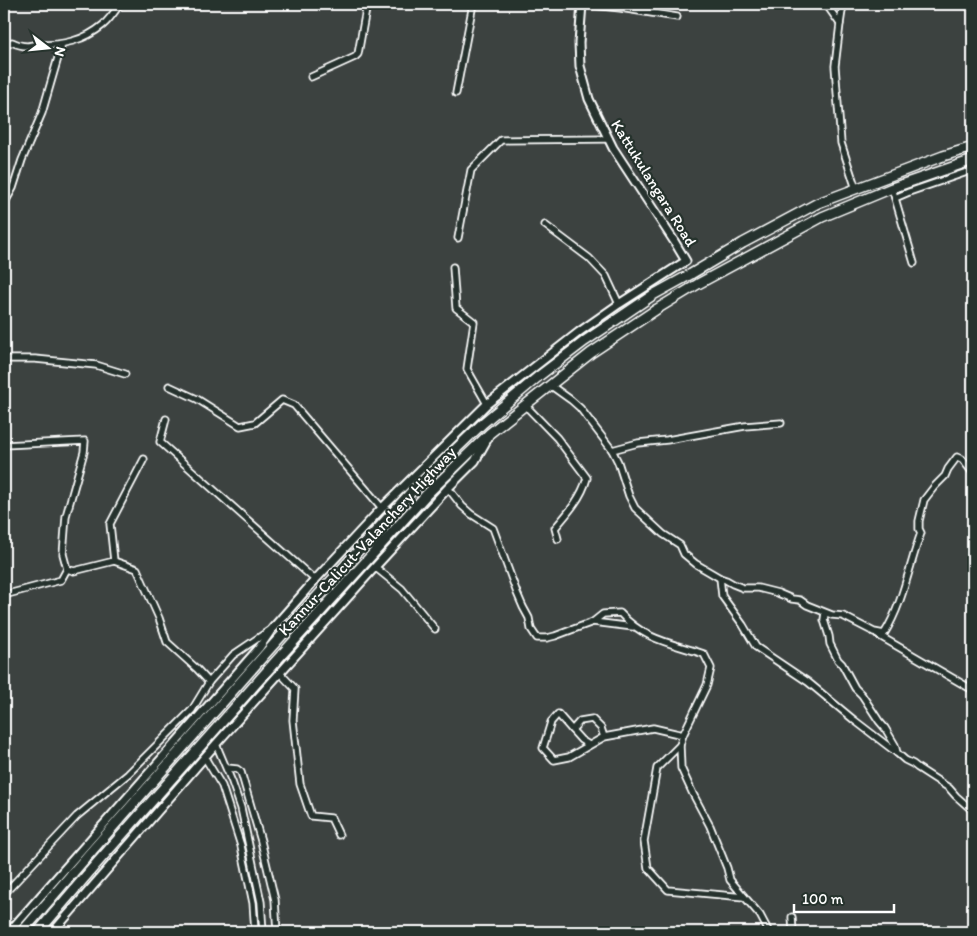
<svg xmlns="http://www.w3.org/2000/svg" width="977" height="936" font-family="Itim,sans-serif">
	<rect width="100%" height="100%" fill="#3c4240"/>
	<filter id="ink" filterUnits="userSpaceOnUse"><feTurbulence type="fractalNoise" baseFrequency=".02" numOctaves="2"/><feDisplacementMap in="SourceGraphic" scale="10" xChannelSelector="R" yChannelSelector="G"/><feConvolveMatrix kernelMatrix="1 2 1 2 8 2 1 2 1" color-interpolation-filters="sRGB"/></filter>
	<g filter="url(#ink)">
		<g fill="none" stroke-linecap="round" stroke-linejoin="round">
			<g stroke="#fff" stroke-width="9">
				<g id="minor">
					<path d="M582 4 620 8 677 17"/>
					<path d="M826 4 840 24 835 66 841 143 856 189"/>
					<path d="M840 24 843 4"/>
					<path d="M4 47 12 42C16 44 22 46 27 46 30 46 34 44 38 45 63 45 84 41 103 25 110 19 115 11 120 4"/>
					<path d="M311 77 355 57 358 54 367 4"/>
					<path d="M456 93 473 4"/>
					<path d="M892 188 914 263"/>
					<path d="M895 198 909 192 973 170"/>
					<path d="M4 204 13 188 22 160 42 113 62 44"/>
					<path d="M545 225 589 258 606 276 619 304"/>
					<path d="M458 238 471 170 501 140 609 139"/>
					<path d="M453 267 456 308 474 322 467 369 487 404"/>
					<path d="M4 359H35L96 365 125 374"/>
					<path d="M550 385 571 400 580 408 612 450 618 462 629 496 635 508 663 534 680 545 684 554 696 564 720 578 726 580 733 584 743 588H758L778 593 792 599 800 600 807 605 832 615 843 616 874 632 884 634C903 604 909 566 921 533L919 529V521L924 500 934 487 945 476 948 469 957 457 962 459 973 473"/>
					<path d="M169 386 197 399 240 426 255 423 282 400 294 405 382 508"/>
					<path d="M525 405 557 438 587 478C582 497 568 513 555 528L558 539"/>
					<path d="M166 419 160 442 315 580"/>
					<path d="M4 445 85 441 84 452 66 516 63 554 67 569 74 571 114 561 137 569 159 618 167 642 197 669 209 682"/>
					<path d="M612 450 638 443 667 440 745 426 781 423"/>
					<path d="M448 488 462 506 471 514 493 528 517 593 523 607 529 618 531 629 537 638H547L555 636 571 630 593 622 603 614 620 613C644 640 671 643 704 654L711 668 707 685 683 735 653 728 604 737 569 757 554 760 543 748 551 722 558 714 572 730"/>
					<path d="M114 561 110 524 144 459"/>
					<path d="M375 567 402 589 435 629"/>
					<path d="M720 578 722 596 743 625 756 647 808 682 854 720 897 753"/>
					<path d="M4 595 61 580 67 569"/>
					<path d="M825 613 824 620 829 636 830 644 838 660 842 664 855 688 862 695 879 721 885 728 895 745 897 753 905 760 913 764 918 768 949 788 956 796 973 811"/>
					<path d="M593 622 633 627"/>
					<path d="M878 635 973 690"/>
					<path d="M280 673 295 689 293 720 300 784 311 816 331 818 339 835"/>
					<path d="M683 735 680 745 681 768 693 794 710 826 727 868 730 880 760 915 769 932"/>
					<path d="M216 744 232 782 241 808 261 902 263 932"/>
					<path d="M589 745 581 740 572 730 580 721 592 719 601 728 604 737"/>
					<path d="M680 745 657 768 644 841 648 868 668 890 744 897"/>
					<path d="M205 758 222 786 241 846 253 903 255 932"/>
					<path d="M227 768 237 769 241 772 261 841 275 900 277 932"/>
					<path d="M4 894 77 816 128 774 192 710 209 682 233 655 270 630"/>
					<path d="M792 917 793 932"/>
				</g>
			</g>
			<g stroke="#fff" stroke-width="11">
				<g id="tertiary">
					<path d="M9 932 259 648 272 629 315 580 382 508 487 404 579 332 619 304 686 261 674 241 613 148 589 99 580 66 579 43 582 4"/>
					<path d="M53 932 216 744 375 567 448 488 475 461 488 438"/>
				</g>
			</g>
			<g stroke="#fff" stroke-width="12">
				<g id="trunk">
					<path d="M22 932 89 854 267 652 413 490 483 423 539 376 585 341 653 295 691 274 743 243 818 203 943 156 973 147"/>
					<path d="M38 932 97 863 275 662 426 495 490 433 591 353 657 309 698 284 822 217 892 188 973 160"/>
				</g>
			</g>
			<use href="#minor" stroke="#26332d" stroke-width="5.5"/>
			<use href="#tertiary" stroke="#26332d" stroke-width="7"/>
			<use href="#trunk" stroke="#26332d" stroke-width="9"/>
		</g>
	</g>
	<g text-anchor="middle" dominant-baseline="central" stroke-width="4.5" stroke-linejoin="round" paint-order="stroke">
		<g font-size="16" fill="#fff" stroke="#26332d">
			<text transform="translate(654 183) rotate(58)">Kattukulangara Road</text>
			<text transform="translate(367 541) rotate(-47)">Kannur-Calicut-Valanchery Highway</text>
		</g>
	</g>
	<rect width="977" height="936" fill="none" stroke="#26332d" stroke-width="20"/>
	<rect x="10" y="10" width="957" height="916" fill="none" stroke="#fff" stroke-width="2" filter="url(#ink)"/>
	<g transform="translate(48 48) rotate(106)" stroke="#26332d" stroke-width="4" paint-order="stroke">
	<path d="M0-4L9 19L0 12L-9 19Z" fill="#ffffff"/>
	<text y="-8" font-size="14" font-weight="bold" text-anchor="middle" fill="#ffffff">N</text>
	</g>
	<path d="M794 904v8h100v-8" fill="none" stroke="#ffffff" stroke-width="2.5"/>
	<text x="802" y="904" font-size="15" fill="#ffffff" stroke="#26332d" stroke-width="4" paint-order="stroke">100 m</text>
</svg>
